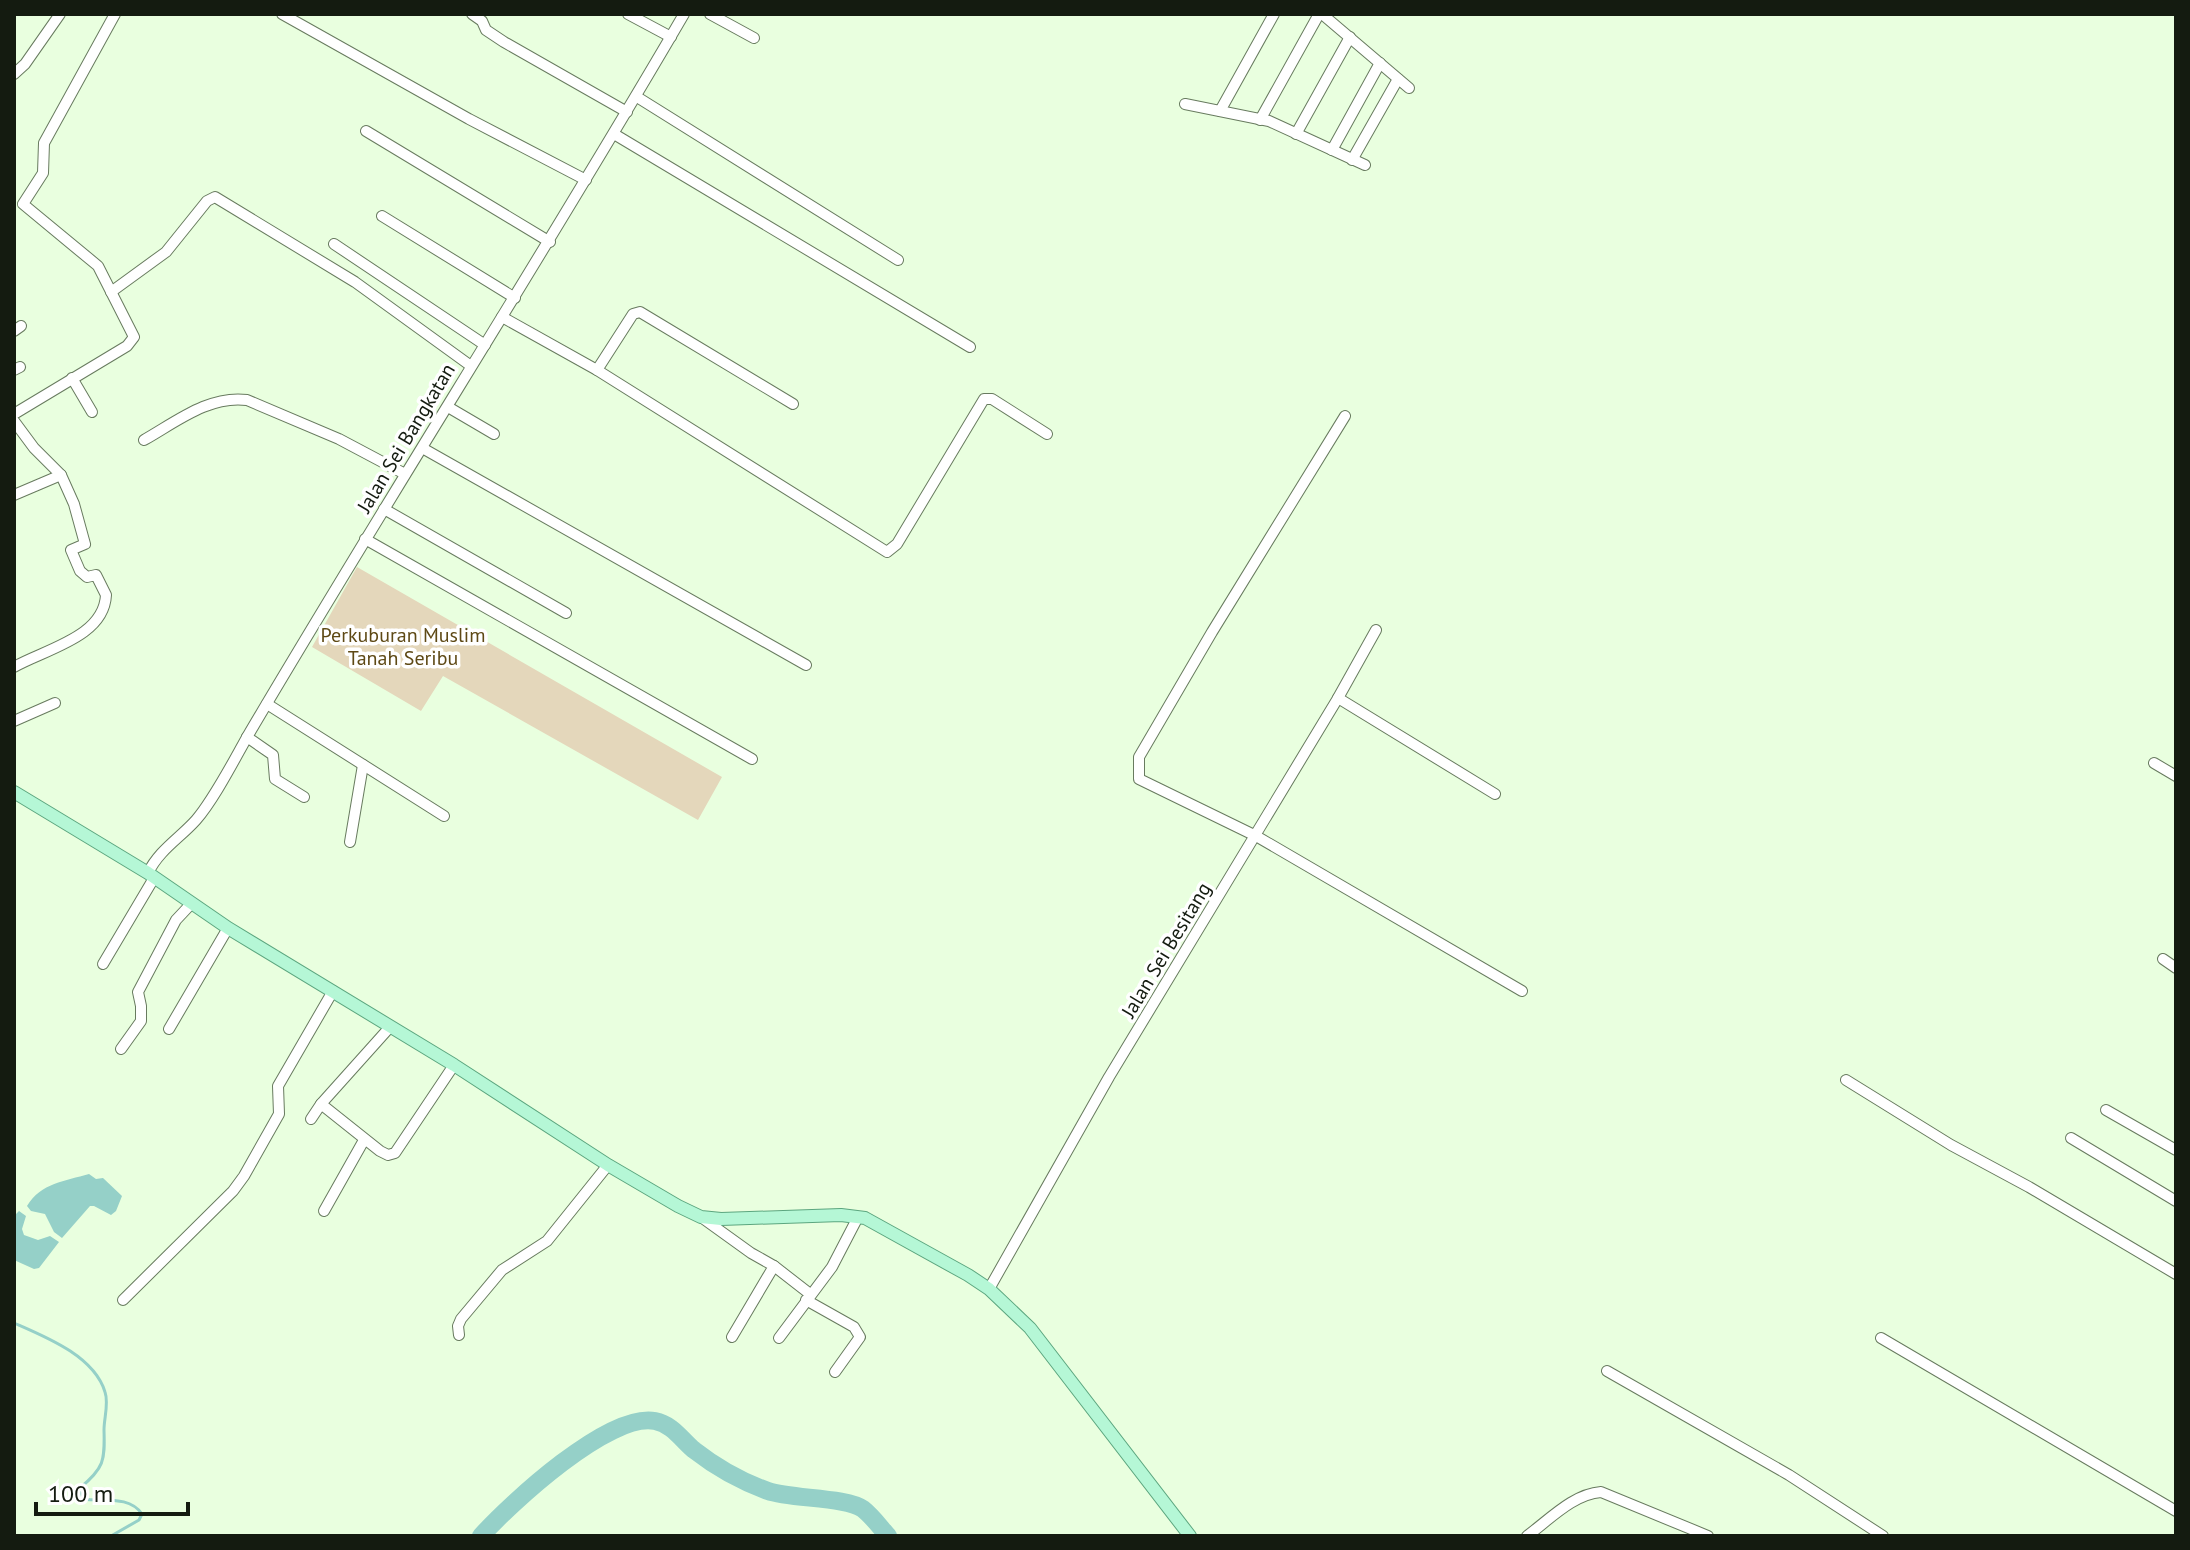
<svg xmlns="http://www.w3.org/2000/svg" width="2190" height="1550" font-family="'PT Sans',sans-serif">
	<rect width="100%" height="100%" fill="#e9ffdf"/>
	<path fill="#e4d7bb" d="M357 567 722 777 698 820 443 676 421 711 312 647Z"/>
	<g fill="#95d0c8">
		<path d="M89 1174 96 1179 103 1178 122 1196 116 1211 111 1215 94 1206H90L62 1238 54 1232 45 1214 31 1211 27 1206C41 1183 65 1181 89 1174Z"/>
		<path d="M19 1211 26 1216 22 1229 24 1235 38 1240 50 1236 59 1242 39 1268 34 1269 14 1260V1216Z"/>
	</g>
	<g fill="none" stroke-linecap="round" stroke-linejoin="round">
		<path stroke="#95d0c8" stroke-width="3" d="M14 1323C46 1337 94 1356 105 1392 109 1403 104 1418 104 1430 105 1461 104 1468 80 1488L83 1499C103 1502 129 1495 142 1514L139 1520 111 1536"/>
		<path stroke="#95d0c8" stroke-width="18" d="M481 1536C511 1503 609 1412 655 1421 672 1424 682 1440 694 1450 717 1468 740 1481 768 1491 790 1499 847 1497 863 1509 872 1516 880 1527 888 1536"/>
		<g stroke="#687b5f" stroke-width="12">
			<g id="minor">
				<path d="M282 14 469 119 586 180"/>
				<path d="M472 14 482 21 486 30 504 42 627 112"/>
				<path d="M628 14 671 37"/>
				<path d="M710 14 754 38"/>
				<path d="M1322 14 1409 88"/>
				<path d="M14 74 25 64 60 14"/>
				<path d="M637 97 898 260"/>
				<path d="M1185 104 1269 121 1365 165"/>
				<path d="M1220 111 1274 14"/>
				<path d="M1260 120 1319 14"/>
				<path d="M366 131 550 242"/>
				<path d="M614 134 970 347"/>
				<path d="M1296 134 1350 37"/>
				<path d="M1332 150 1380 63"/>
				<path d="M1352 160 1398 79"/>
				<path d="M382 216 515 298"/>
				<path d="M334 244 485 345"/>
				<path d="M111 292 166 252 207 201 215 197 355 282 471 366"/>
				<path d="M502 317 597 370 887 552 897 544 984 399H992L1047 434"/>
				<path d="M14 331 21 326"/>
				<path d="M14 370 20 367"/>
				<path d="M597 370 633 314 640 312 793 404"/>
				<path d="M72 378 92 412"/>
				<path d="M448 407 494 434"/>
				<path d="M14 414 127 346 134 337 98 266 23 204 43 173 44 143 115 14"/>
				<path d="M1345 416 1212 632 1139 757V779L1256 836 1522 991"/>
				<path d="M14 421 34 448 61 475 74 504 85 544 71 550 80 571 87 577 96 575 106 595C104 637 46 649 14 667"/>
				<path d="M144 440C176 422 209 395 247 400L339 439 405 474"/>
				<path d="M424 449 806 665"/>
				<path d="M14 495 61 475"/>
				<path d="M384 509 566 613"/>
				<path d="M365 539 752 759"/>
				<path d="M1338 698 1495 794"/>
				<path d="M267 704 444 816"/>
				<path d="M14 721 55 703"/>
				<path d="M247 737 273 755 275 779 304 797"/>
				<path d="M2154 763 2176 776"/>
				<path d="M350 842 363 765"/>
				<path d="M148 873C159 850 180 838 196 820 215 798 235 758 250 732 392 491 543 256 684 14"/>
				<path d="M2163 959 2176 968"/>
				<path d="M103 964 154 878"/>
				<path d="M169 1029 228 928"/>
				<path d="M121 1049 141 1021V1006L138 992 176 920 191 904"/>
				<path d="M1846 1080 1951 1145 2029 1187 2176 1274"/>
				<path d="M321 1104 380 1151 388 1155 395 1153 454 1065"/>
				<path d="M2106 1110 2176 1150"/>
				<path d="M311 1119 321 1104 390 1027"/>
				<path d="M2071 1138 2176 1201"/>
				<path d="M324 1211 364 1140"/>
				<path d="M701 1217 751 1253 774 1266 732 1337"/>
				<path d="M774 1266 810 1294"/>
				<path d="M989 1289 1109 1077 1338 698 1376 630"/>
				<path d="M123 1300 233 1191 244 1176 279 1114 278 1086 333 991"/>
				<path d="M806 1300 854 1327 860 1337 835 1372"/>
				<path d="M459 1335 458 1326 461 1319 502 1270 547 1241 608 1165"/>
				<path d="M779 1338 832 1267 858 1217"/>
				<path d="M1881 1338 2176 1511"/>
				<path d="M1607 1371 1789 1475 1883 1536"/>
				<path d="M1527 1536C1549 1520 1573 1494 1601 1492L1708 1536"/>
			</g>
		</g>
		<g stroke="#5ca67f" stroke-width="14">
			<path id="major" d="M14 792 148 873 228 928 454 1065 608 1165 678 1206 701 1217 721 1219 841 1215 865 1218 968 1275 989 1289 1030 1328 1190 1536"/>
		</g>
		<use href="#minor" stroke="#fff" stroke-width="10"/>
		<use href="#major" stroke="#b5f7d6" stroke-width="12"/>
	</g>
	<g text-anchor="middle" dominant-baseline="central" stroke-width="7" stroke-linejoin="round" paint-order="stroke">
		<g font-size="20" fill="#141b10" stroke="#fff">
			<text transform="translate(406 438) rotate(-59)">Jalan Sei Bangkatan</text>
			<text transform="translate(1166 950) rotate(-59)">Jalan Sei Besitang</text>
		</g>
		<g font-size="20" fill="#5e4915" stroke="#fff">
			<text x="403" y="635">Perkuburan Muslim<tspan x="403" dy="23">Tanah Seribu</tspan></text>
		</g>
	</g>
	<rect width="2190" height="1550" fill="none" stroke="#141b10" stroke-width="32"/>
	<path d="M36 1502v12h152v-12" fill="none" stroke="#141b10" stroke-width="4"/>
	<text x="48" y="1502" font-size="24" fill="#141b10" stroke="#ffffff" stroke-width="6" paint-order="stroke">100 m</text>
</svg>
